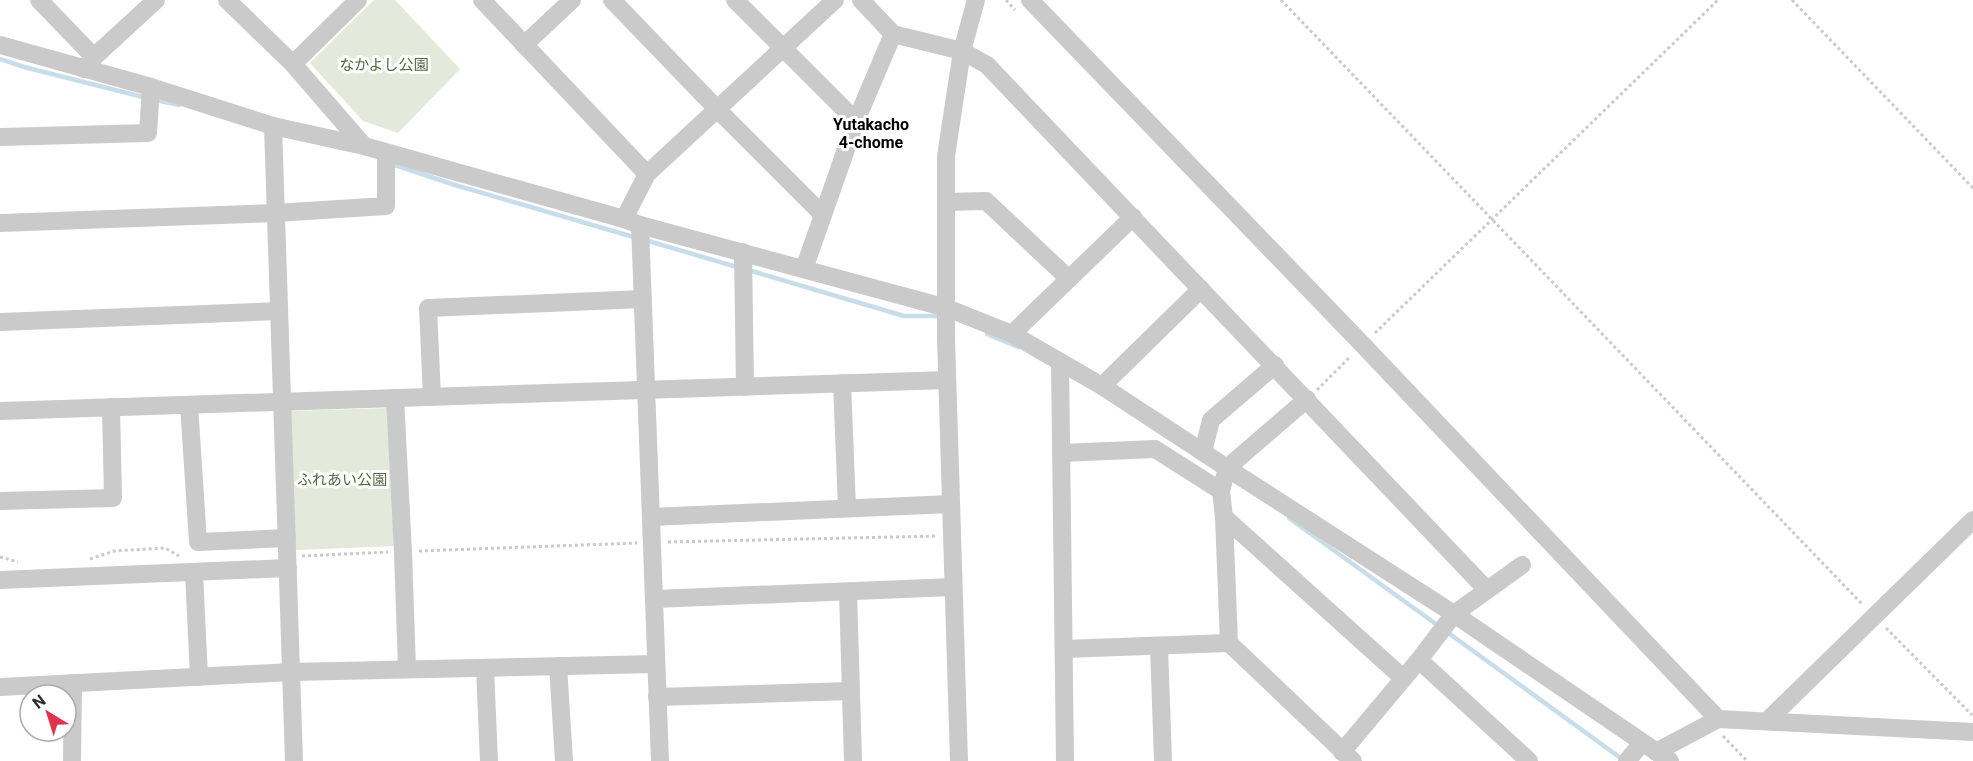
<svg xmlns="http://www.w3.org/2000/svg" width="1973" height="761" font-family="Roboto,'Noto Sans JP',sans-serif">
	<rect width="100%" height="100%" fill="#fff"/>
	<g fill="#e4eadb">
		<path d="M374 0H395L460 69 398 133 363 121 310 63Z"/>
		<path d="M388 408 397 546 295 550 288 411Z"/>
	</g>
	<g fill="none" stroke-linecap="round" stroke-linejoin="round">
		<g stroke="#c7deea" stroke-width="4.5">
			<path d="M0 59 24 67 147 98"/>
			<path d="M155 100 179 105"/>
			<path d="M389 163 455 185 637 238"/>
			<path d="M645 240 737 267"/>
			<path d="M748 270 904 316H940"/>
			<path d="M987 334 1018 347"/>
			<path d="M1289 518 1440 627"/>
			<path d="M1447 632 1622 759"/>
		</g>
		<g stroke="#cacaca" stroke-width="3" stroke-dasharray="3 3" stroke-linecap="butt">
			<path d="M1006 0 1015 10"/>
			<path d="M1281 0 1862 604"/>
			<path d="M1792 0 1973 188"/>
			<path d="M1375 333 1718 0"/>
			<path d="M1317 390 1351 356"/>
			<path d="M668 542 937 536"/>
			<path d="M419 551 637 543"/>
			<path d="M302 556 388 552"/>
			<path d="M0 557 18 562"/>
			<path d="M90 559 114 551 165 548 179 556"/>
			<path d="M1886 628 1972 715"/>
			<path d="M1723 736 1747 761"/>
		</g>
		<g stroke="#cacaca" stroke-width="18">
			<path d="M39 0 94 57"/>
			<path d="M227 0 293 64 364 146"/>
			<path d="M482 0 647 174"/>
			<path d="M612 0 718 110 823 215"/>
			<path d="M735 0 856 121"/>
			<path d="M1030 0 1363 345 1718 719"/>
			<path d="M893 34 962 51 987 65 1487 590"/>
			<path d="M0 45 151 87 273 126 364 146 624 219 640 225 947 308 1012 334 1102 386 1227 468 1454 614 1670 761"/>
			<path d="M524 45 572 0"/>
			<path d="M293 64 358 0"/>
			<path d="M84 69 94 57 156 0"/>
			<path d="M273 126 294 761"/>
			<path d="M0 137 148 133 151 87"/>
			<path d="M946 202 986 201 1069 279"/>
			<path d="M624 219 647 174 835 0"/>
			<path d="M0 223 276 213 386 206V153"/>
			<path d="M640 225 660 761"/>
			<path d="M743 252 745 387"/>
			<path d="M804 269 856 121 893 34 861 0"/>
			<path d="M0 322 279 311"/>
			<path d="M1012 334 1133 217"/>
			<path d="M1060 362 1065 761"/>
			<path d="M842 383 847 508"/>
			<path d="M1102 386 1201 289"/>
			<path d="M432 397 428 308 643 299"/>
			<path d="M395 398 403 552 407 669"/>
			<path d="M1307 399 1227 468 1221 491 1224 517 1229 643 1353 761"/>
			<path d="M189 405 198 542 287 538"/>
			<path d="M0 411 947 380"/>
			<path d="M1203 452 1211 420 1275 365"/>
			<path d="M1061 453 1155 449 1221 491"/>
			<path d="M0 501 113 498 111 407"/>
			<path d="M651 517 951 504"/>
			<path d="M1224 517 1403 678"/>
			<path d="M194 572 199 677"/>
			<path d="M0 580 288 568"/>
			<path d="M848 592 853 761"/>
			<path d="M654 599 953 587"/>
			<path d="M1159 646 1163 761"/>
			<path d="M1064 649 1229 643"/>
			<path d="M1419 660 1529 761"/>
			<path d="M558 666 564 761"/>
			<path d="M485 668 489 761"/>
			<path d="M0 687 291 672 656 664"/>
			<path d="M657 697 851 691"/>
			<path d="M1767 721 1973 520"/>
			<path d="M1342 752 1419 660 1454 614 1522 565"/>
			<path d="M1656 752 1718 719 1973 732"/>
			<path d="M72 761 73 683"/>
			<path d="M959 761 946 338V156L962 51 976 0"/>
			<path d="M1627 761 1642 743"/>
		</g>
	</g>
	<g text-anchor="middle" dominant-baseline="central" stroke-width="6" stroke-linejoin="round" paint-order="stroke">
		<g font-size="15" fill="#53673c" stroke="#fff">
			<text x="384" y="65">なかよし公園</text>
			<text x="342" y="480">ふれあい公園</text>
		</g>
		<g font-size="16" font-weight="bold" fill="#000" stroke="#fff">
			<text x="871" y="124">Yutakacho<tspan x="871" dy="18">4-chome</tspan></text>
		</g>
	</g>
	<g transform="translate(48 713) rotate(322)"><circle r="28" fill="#ffffff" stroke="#ababab" stroke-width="1.5"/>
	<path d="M0-4.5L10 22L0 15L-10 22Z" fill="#df344b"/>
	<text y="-9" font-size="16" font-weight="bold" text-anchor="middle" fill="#2d2d2d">N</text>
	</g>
</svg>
